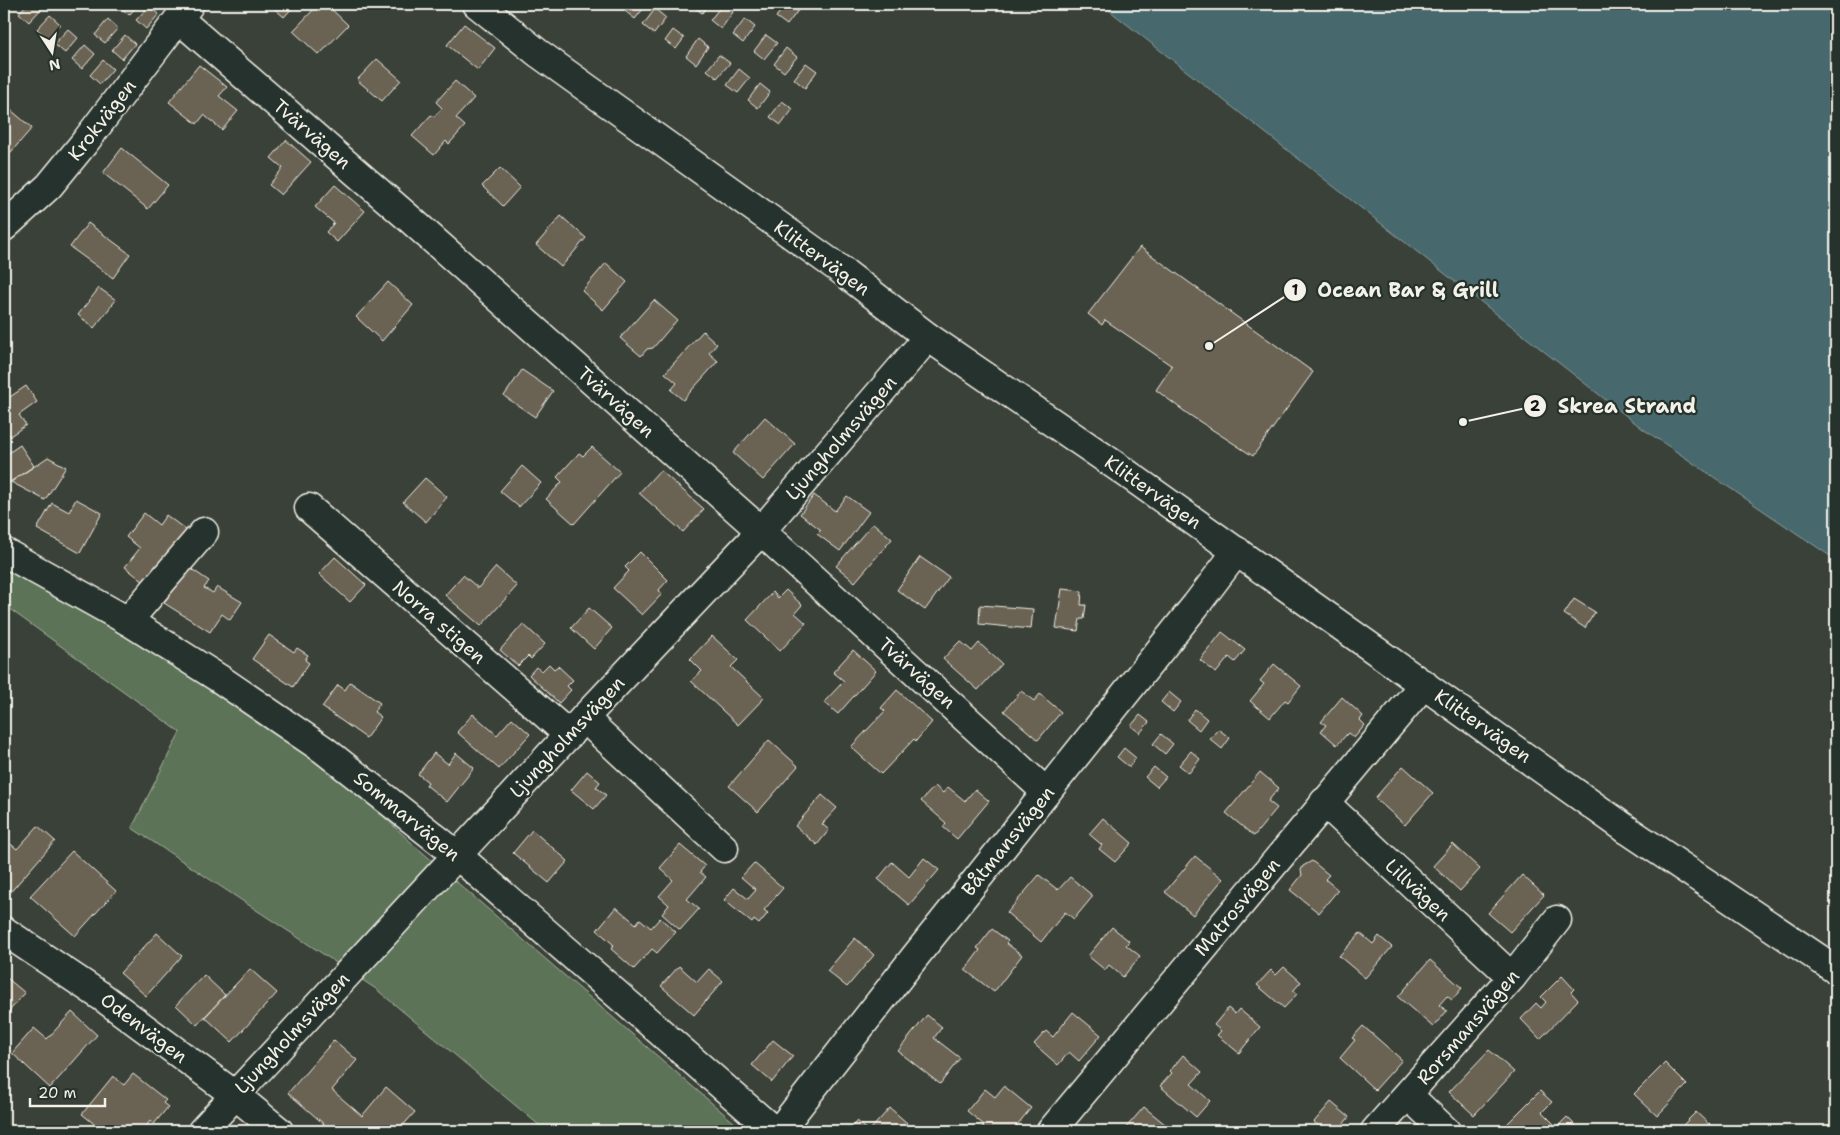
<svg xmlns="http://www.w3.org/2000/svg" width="1840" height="1135" font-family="'Shantell Sans',sans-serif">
	<rect width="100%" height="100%" fill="#3a4138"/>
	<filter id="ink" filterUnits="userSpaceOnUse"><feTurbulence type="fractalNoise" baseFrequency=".02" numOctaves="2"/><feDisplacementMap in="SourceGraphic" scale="10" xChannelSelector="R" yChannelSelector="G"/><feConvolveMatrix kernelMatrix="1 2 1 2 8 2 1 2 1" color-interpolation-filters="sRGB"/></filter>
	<g filter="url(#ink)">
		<path fill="#5c7358" stroke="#a8b2a0" d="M4 535 225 667 414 845 744 1131H546L376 989 132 828 180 732 4 605Z"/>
		<path fill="#47686d" stroke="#8c9f9e" d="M1101 4H1836V560L1643 429Z"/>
		<g fill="#6a6253" stroke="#f4f1e8">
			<path d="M27 4H38L42 8 29 22 19 13Z"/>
			<path d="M121 4H139L129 15 119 6Z"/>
			<path d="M269 4H296L284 17Z"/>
			<path d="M319 4H326L348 25 319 55 293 31Z"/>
			<path d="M630 4H647L635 19 625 11Z"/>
			<path d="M692 4H709L702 13 691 5Z"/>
			<path d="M723 4 733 12 721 29 710 20Z"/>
			<path d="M786 4H792L799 9 787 25 776 17Z"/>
			<path d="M149 6 159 14 146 29 136 20Z"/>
			<path d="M655 9 666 18 654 34 643 25Z"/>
			<path d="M50 15 60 24 47 38 37 29Z"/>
			<path d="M108 19 118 28 105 43 95 35Z"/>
			<path d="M745 19 755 27 743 43 733 35Z"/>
			<path d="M464 24 495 48 478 70 447 45Z"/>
			<path d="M68 29 78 38 65 53 54 44Z"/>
			<path d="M673 30 684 38 676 49 665 41Z"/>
			<path d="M125 35 135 44 122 59 112 50Z"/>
			<path d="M766 35 777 43 764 59 754 51Z"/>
			<path d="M698 39 708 47 696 64 686 56Z"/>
			<path d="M85 45 95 54 82 69 72 60Z"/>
			<path d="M786 48 797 57 784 72 774 64Z"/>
			<path d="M719 55 730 63 717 78 707 70Z"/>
			<path d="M377 59 401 80 382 101 357 80Z"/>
			<path d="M103 60 113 69 100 84 90 75Z"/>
			<path d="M806 63 817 71 805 88 794 79Z"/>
			<path d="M199 65 227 87 219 96 238 111 222 130 204 115 197 124 169 102Z"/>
			<path d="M739 69 750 78 738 93 727 85Z"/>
			<path d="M455 81 474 98 456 118 465 126 449 144 446 141 434 155 412 136 431 115 434 117 442 108 436 102Z"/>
			<path d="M760 84 770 92 758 108 748 100Z"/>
			<path d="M782 101 793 109 781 125 770 117Z"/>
			<path d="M5 105 32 128 4 160V107Z"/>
			<path d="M286 140 311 162 281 195 269 185 283 168 271 158Z"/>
			<path d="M122 148 168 185 148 209 103 173Z"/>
			<path d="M500 168 520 187 503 206 482 186Z"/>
			<path d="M335 185 365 211 337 242 326 232 334 223 315 207Z"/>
			<path d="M561 216 586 238 561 267 536 245Z"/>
			<path d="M88 223 130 254 113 278 70 247Z"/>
			<path d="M1140 247 1313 372 1253 456 1188 414 1156 390 1172 366 1105 320 1102 325 1088 314Z"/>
			<path d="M606 263 627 282 603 310 582 291Z"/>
			<path d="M388 282 413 305 382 341 356 317Z"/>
			<path d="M99 288 116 300 94 328 78 315Z"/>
			<path d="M654 300 677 320 653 348 647 349 641 356 620 338Z"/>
			<path d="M703 331 717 344 709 353 718 361 683 400 671 390 677 383 665 373Z"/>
			<path d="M522 370 553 391 535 417 504 396Z"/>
			<path d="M26 386 37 402 19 415 26 425 10 436 4 427V394L7 399Z"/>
			<path d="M765 417 795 444 763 480 733 453Z"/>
			<path d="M20 445 34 466 4 486V456Z"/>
			<path d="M592 447 620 472 574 524 546 499 562 482 557 477 579 453 583 456Z"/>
			<path d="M48 457 66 467 45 500 11 482Z"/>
			<path d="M522 466 541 483 519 507 500 491Z"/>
			<path d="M660 470 704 509 683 532 639 493Z"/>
			<path d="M425 478 447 497 426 522 403 502Z"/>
			<path d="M814 495 835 511 847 496 869 512 840 551 817 534 821 530 800 514Z"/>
			<path d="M76 499 102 513 80 553 37 529 52 503 69 512Z"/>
			<path d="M144 513 159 525 166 515 190 533 149 586 125 567 140 548 126 537Z"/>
			<path d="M873 523 892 539 855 582 836 566Z"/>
			<path d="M640 552 668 580 658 591 662 594 642 615 613 588 629 571 625 567Z"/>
			<path d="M335 557 366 585 350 602 319 574Z"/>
			<path d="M920 557 949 577 925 610 897 590Z"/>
			<path d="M187 566 209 581 204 588 213 593 217 587 242 602 230 620 222 614 210 632 164 603Z"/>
			<path d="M496 567 517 586 481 626 445 595 463 575 478 588Z"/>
			<path d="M1062 589 1082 591 1081 605H1086L1084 619H1080L1078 631 1056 628Z"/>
			<path d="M786 590 802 605 795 613 806 623 780 651 747 620 773 592 778 598Z"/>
			<path d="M1574 599 1595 612 1585 628 1564 614Z"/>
			<path d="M980 605 1033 609 1031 629 979 624Z"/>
			<path d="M589 608 612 628 594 649 571 628Z"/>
			<path d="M523 624 545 644 531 659 528 656 518 666 500 650Z"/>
			<path d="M1222 632 1245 650 1235 662 1229 657 1216 673 1200 660Z"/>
			<path d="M269 635 294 652 297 648 308 655 305 660 309 663 293 687 252 659Z"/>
			<path d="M712 636 738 660 731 667 764 698 738 725 691 681 702 671 690 659Z"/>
			<path d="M960 641 972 651 979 643 1002 664 978 690 943 659Z"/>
			<path d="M853 650 876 671 838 714 824 702 844 681 833 672Z"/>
			<path d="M549 664 554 669 558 666 573 680 567 686 571 690 559 703 529 675 536 667 542 671Z"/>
			<path d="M1274 664 1301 686 1288 702 1285 700 1270 718 1250 701 1264 684 1260 681Z"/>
			<path d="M350 682 380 703 374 712 381 717 366 738 322 707 338 685 345 690Z"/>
			<path d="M897 690 932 722 916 741 914 739 881 774 851 747 885 711 881 708Z"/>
			<path d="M1021 691 1034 701 1040 694 1061 712 1038 740 1004 711Z"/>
			<path d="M1169 692 1181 702 1173 712 1161 702Z"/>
			<path d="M1342 697 1363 716 1360 720 1365 725 1354 738 1348 733 1337 745 1321 731 1326 725 1321 722Z"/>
			<path d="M1195 709 1207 719 1199 730 1187 720Z"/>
			<path d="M473 714 497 735 512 718 530 734 499 769 457 732Z"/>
			<path d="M1140 715 1149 722 1140 733 1131 726Z"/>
			<path d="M1218 729 1230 738 1222 749 1210 739Z"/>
			<path d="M1161 734 1173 744 1165 754 1153 744Z"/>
			<path d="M769 740 798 766 758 812 729 786Z"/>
			<path d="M1124 748 1136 758 1129 767 1117 757Z"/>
			<path d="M1191 751 1200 759 1189 773 1179 765Z"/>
			<path d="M434 753 448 764 456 753 474 768 447 802 426 785 428 782 418 774Z"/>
			<path d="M1403 766 1433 793 1405 825 1375 798Z"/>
			<path d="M1154 767 1166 777 1157 787 1145 777Z"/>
			<path d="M587 771 600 782 596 787 606 795 594 809 571 790Z"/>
			<path d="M1260 772 1279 788 1268 801 1277 808 1254 836 1226 813Z"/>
			<path d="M935 786 943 793 948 787 965 801 975 789 989 801 957 839 943 827 946 823 921 801Z"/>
			<path d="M822 795 837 808 822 824 829 830 817 845 795 826Z"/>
			<path d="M1103 818 1132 843 1115 862 1099 849 1102 845 1089 834Z"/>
			<path d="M38 826 55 841 7 896 4 894V839L17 849Z"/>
			<path d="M532 830 568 861 549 883 513 853Z"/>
			<path d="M1453 844 1480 869 1460 891 1433 866Z"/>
			<path d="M680 845 705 866 700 872 706 877 687 899 699 909 680 930 662 914 669 905 659 896 673 880 660 868Z"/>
			<path d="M72 851 116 891 75 936 30 896Z"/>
			<path d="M1195 856 1223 879 1193 915 1165 892Z"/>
			<path d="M924 858 939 870 909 905 878 879 892 862 909 877Z"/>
			<path d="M1312 861 1329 875 1325 879 1338 890 1319 913 1290 890 1302 875 1301 870 1303 866Z"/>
			<path d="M754 863 783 888 764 910 768 913 759 924 754 920 752 923 724 900 734 888 748 899 756 890 741 877Z"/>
			<path d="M1039 875 1058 890 1070 877 1093 896 1074 919 1065 912 1041 942 1007 913Z"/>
			<path d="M1522 875 1544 895 1510 932 1488 913Z"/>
			<path d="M616 907 636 924 640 919 651 928 660 918 676 932 657 953 652 949 634 969 611 949 614 945 597 930Z"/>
			<path d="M1112 927 1129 941 1126 945 1140 956 1123 977 1109 965 1105 970 1088 956Z"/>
			<path d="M992 929 1008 941 1006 943 1022 955 994 992 965 970 980 950 977 948Z"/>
			<path d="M157 933 182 956 146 996 120 973Z"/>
			<path d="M1360 933 1373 944 1379 936 1392 947 1365 978 1339 956Z"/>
			<path d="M855 938 874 955 847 987 827 971Z"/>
			<path d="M1430 960 1462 988 1452 1000 1447 996 1439 1005 1447 1011 1433 1027 1398 997Z"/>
			<path d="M679 966 697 982 709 969 723 981 694 1015 661 986Z"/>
			<path d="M1284 967 1301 982 1293 991 1297 994 1284 1008 1257 985 1271 970 1276 975Z"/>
			<path d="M250 969 277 993 232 1042 205 1017Z"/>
			<path d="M204 975 225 995 197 1025 176 1005Z"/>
			<path d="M1562 976 1574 989 1571 992 1578 1000 1540 1039 1521 1019 1536 1003 1541 1008 1546 1002 1541 997Z"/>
			<path d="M7 978 25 993 4 1017V982Z"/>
			<path d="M1228 1008 1235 1014 1239 1009 1260 1027 1239 1053 1217 1035 1221 1031 1214 1025Z"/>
			<path d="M72 1012 97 1035 50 1088 12 1053 34 1028 47 1039Z"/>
			<path d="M1073 1012 1101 1035 1079 1061 1069 1052 1058 1065 1034 1044 1046 1031 1053 1037Z"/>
			<path d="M927 1015 942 1027 934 1038 960 1058 940 1084 898 1051Z"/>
			<path d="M1363 1026 1402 1060 1375 1090 1340 1058 1355 1040 1352 1038Z"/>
			<path d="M334 1040 357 1060 332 1090 362 1116 386 1087 415 1112 398 1131H332L288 1093Z"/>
			<path d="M773 1040 793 1056 772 1082 752 1065Z"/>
			<path d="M1489 1050 1514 1072 1474 1115 1449 1092Z"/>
			<path d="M1183 1055 1202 1072 1191 1084 1210 1101 1196 1117 1160 1086 1172 1073 1170 1071Z"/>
			<path d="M1665 1063 1687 1085 1657 1116 1634 1094Z"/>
			<path d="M133 1074 166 1100 163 1103 168 1107 154 1124 150 1121 143 1131H103L82 1114 113 1076 124 1085Z"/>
			<path d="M1004 1086 1031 1108 1012 1131H986L982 1128 984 1125 967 1111 985 1089 995 1097Z"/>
			<path d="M1540 1091 1552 1102 1542 1112 1557 1127 1567 1117 1578 1128 1575 1131H1500Z"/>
			<path d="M1331 1102 1349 1117 1338 1131H1324L1314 1122Z"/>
			<path d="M1144 1107 1171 1129 1169 1131H1123Z"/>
			<path d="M890 1108 907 1123 899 1131H869Z"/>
			<path d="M1696 1112 1716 1131H1685L1681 1127Z"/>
			<path d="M857 1121 869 1131H847Z"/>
			<path d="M68 1123 78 1131H61Z"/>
		</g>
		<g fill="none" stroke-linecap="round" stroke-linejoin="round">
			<g stroke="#f4f1e8" stroke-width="31">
				<g id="minor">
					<path d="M477 4 538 53 845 273 928 337 1122 470 1629 831 1836 970"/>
					<path d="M179 19 411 220 761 531 1046 792"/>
					<path d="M4 227 49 186 85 142 189 5"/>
					<path d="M309 508 569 735"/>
					<path d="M4 552 128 621 220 679 324 750 457 855 774 1131"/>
					<path d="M128 621 204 532"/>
					<path d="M584 718 724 848"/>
					<path d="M1324 802 1512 977"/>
					<path d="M4 931 101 996 235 1095 279 1131"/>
					<path d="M1408 1095 1446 1131"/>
					<path d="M202 1131 584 718 761 531 928 337"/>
					<path d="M779 1131 914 958 1196 605 1237 551"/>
					<path d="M1051 1131 1424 684"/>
					<path d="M1375 1131 1512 977 1557 920"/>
				</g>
			</g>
			<use href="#minor" stroke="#26332d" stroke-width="28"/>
		</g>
	</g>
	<g text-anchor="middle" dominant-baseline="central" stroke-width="4.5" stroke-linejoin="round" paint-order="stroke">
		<g font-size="19" fill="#f4f1e8" stroke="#26332d">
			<text transform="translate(102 120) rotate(-52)">Krokvägen</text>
			<text transform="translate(312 134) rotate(41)">Tvärvägen</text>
			<text transform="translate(822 258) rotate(36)">Klittervägen</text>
			<text transform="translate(616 402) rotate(42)">Tvärvägen</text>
			<text transform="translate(841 438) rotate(-49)">Ljungholmsvägen</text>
			<text transform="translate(1153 492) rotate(35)">Klittervägen</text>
			<text transform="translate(439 622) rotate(41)">Norra stigen</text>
			<text transform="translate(917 673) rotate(42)">Tvärvägen</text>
			<text transform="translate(1483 726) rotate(35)">Klittervägen</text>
			<text transform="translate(567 737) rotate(-47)">Ljungholmsvägen</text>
			<text transform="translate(407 816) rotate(39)">Sommarvägen</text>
			<text transform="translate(1008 841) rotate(-51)">Båtmansvägen</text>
			<text transform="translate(1418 890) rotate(43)">Lillvägen</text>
			<text transform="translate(1237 907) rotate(-50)">Matrosvägen</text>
			<text transform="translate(1468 1027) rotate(-49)">Rorsmansvägen</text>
			<text transform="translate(144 1028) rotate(37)">Odenvägen</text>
			<text transform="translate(292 1033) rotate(-47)">Ljungholmsvägen</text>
		</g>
	</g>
	<path fill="none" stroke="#f4f1e8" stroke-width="2" d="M1209 346L1295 290M1463 422L1535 406"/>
	<g fill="#f4f1e8" stroke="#26332d" stroke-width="2">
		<circle cx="1209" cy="346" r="5"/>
		<circle cx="1463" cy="422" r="5"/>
		<circle cx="1295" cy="290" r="12"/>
		<circle cx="1535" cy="406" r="12"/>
	</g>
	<g font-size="15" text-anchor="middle" font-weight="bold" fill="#111">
		<text x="1295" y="295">1</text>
		<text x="1535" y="411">2</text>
	</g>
	<g font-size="20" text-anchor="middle" font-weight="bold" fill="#f4f1e8" stroke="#26332d" stroke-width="4.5" stroke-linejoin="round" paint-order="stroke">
		<text x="1408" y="297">Ocean Bar &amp; Grill</text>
		<text x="1627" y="413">Skrea Strand</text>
	</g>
	<rect width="1840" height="1135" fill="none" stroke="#26332d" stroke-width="20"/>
	<rect x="10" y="10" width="1820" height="1115" fill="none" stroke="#f4f1e8" stroke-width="2" filter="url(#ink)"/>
	<g transform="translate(52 52) rotate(168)" stroke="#26332d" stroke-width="4" paint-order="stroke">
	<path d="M0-4L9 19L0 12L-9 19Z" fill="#f4f1e8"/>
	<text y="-8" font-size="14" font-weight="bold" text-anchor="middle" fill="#f4f1e8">N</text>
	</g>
	<path d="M30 1098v8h75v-8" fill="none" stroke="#f4f1e8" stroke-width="2.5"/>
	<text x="38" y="1098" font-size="15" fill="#f4f1e8" stroke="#26332d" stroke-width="4" paint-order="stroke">20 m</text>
</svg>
